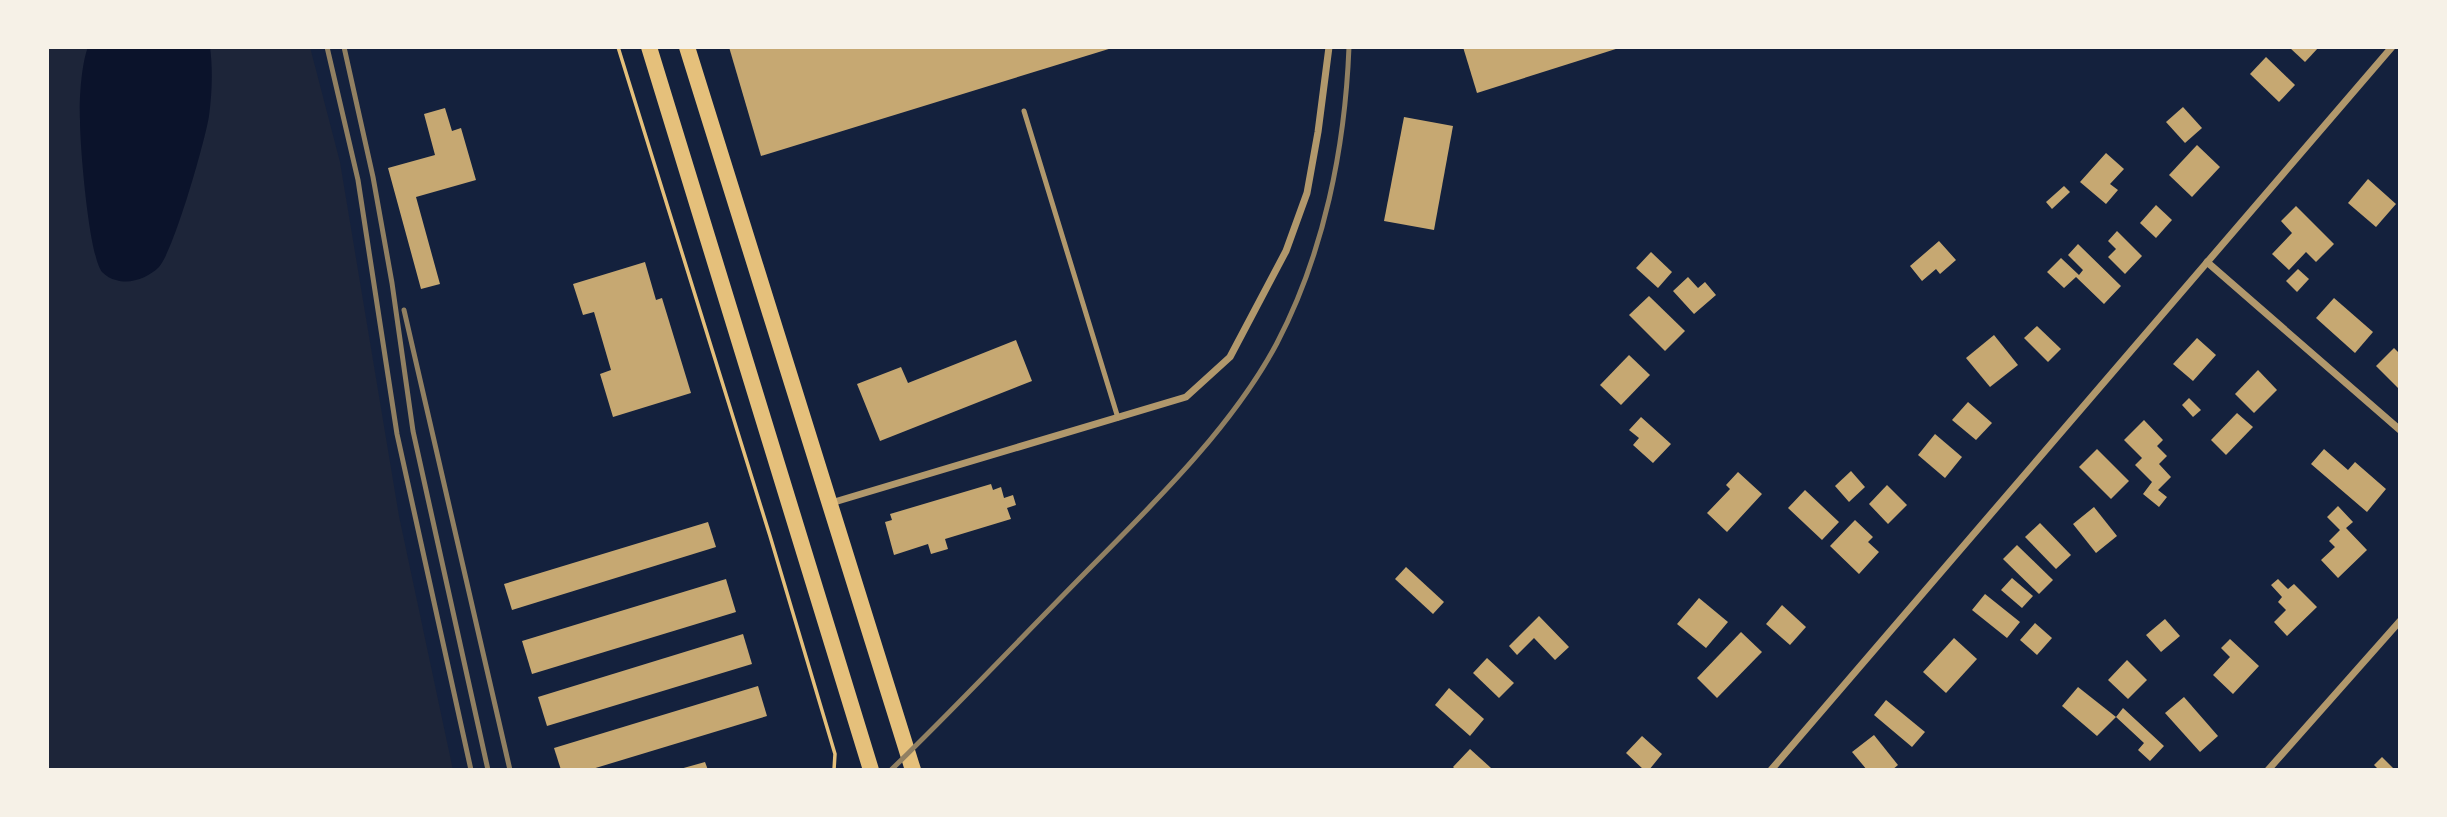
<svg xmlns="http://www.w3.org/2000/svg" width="2447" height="817" font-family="'Asap Condensed',sans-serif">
	<rect width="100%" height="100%" fill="#14213d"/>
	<path fill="#1d2539" d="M47 47H310L340 162 399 516 453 770H47Z"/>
	<path fill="#0b132b" d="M88 47H210C213 69 212 94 209 116 205 141 174 250 159 267 149 277 131 285 116 280 111 279 106 276 102 272 89 256 80 147 80 121 79 102 81 65 88 47Z"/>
	<g fill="#c6a872">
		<path d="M729 47H1112V48L761 156Z"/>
		<path d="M1463 47H1619V48L1477 93Z"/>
		<path d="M2289 47H2319L2305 62Z"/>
		<path d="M2266 57 2295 85 2279 102 2250 74Z"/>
		<path d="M2183 107 2202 128 2185 143 2166 122Z"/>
		<path d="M445 108 452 131 461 128 476 180 416 197 440 284 421 289 388 168 435 155 424 114Z"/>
		<path d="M1404 117 1453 126 1434 230 1384 221Z"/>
		<path d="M2197 145 2220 167 2192 197 2169 175Z"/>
		<path d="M2106 153 2124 169 2110 184 2118 190 2106 204 2080 182Z"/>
		<path d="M2368 179 2396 204 2376 227 2348 203Z"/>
		<path d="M2064 186 2070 192 2052 209 2046 202Z"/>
		<path d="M2156 205 2172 220 2156 238 2140 223Z"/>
		<path d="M2296 206 2334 244 2316 262 2306 252 2289 270 2272 254 2292 233 2281 221Z"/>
		<path d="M2117 231 2142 256 2125 274 2108 257 2116 249 2108 241Z"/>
		<path d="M1939 241 1956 260 1940 274 1936 269 1922 281 1910 266Z"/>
		<path d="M2078 244 2121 286 2104 304 2076 277 2064 288 2047 272 2061 258 2079 275 2083 270 2068 255Z"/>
		<path d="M1651 252 1672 272 1658 288 1636 268Z"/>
		<path d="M645 262 656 300 662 298 691 393 613 417 600 374 611 370 594 312 583 315 573 284Z"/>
		<path d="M2298 269 2309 279 2297 292 2286 281Z"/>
		<path d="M1688 277 1698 288 1705 282 1716 295 1694 314 1673 291Z"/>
		<path d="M1649 296 1685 331 1665 351 1629 315Z"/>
		<path d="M2334 298 2373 332 2355 353 2316 318Z"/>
		<path d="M2037 326 2061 349 2048 362 2024 338Z"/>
		<path d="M1994 335 2018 365 1990 387 1966 358Z"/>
		<path d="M2197 338 2216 355 2193 381 2173 364Z"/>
		<path d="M1016 340 1032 381 880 441 857 384 901 367 908 383Z"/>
		<path d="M2394 348 2400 354V390L2376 366Z"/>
		<path d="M1629 355 1650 375 1621 405 1600 385Z"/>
		<path d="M2258 370 2277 390 2254 413 2235 394Z"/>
		<path d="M2189 398 2201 410 2193 417 2182 405Z"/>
		<path d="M1968 402 1992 423 1976 440 1952 420Z"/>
		<path d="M2237 413 2253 427 2226 455 2211 440Z"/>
		<path d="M1641 417 1671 444 1653 463 1633 445 1639 438 1629 430Z"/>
		<path d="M2144 420 2163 440 2157 446 2167 456 2159 464 2171 477 2158 490 2167 497 2159 507 2143 494 2152 482 2135 465 2142 458 2124 440Z"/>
		<path d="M1935 434 1962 457 1945 478 1918 455Z"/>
		<path d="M2097 449 2129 481 2111 499 2079 467Z"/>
		<path d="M2324 449 2348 470 2355 462 2386 489 2367 512 2311 464Z"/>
		<path d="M1851 471 1865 487 1849 502 1835 486Z"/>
		<path d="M1738 472 1762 494 1727 532 1707 513 1730 489 1726 485Z"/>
		<path d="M991 484 993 490 1001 487 1004 498 1013 495 1016 505 1007 508 1011 519 945 539 948 549 931 554 928 544 894 555 885 522 892 520 890 514Z"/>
		<path d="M1887 485 1907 505 1888 524 1869 504Z"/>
		<path d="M1805 490 1839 522 1822 540 1788 508Z"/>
		<path d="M2338 506 2353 522 2346 528 2367 550 2338 578 2321 560 2335 547 2329 541 2340 530 2327 517Z"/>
		<path d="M2094 507 2117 536 2096 553 2073 524Z"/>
		<path d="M1855 520 1873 537 1868 542 1879 552 1859 574 1830 546Z"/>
		<path d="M708 522 716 547 512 610 504 584Z"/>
		<path d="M2040 523 2071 555 2056 569 2025 537Z"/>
		<path d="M2017 545 2053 580 2039 594 2003 559Z"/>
		<path d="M1406 567 1444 602 1433 614 1395 579Z"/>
		<path d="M2012 578 2033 596 2022 608 2001 590Z"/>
		<path d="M726 579 736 612 532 674 522 641Z"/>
		<path d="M2278 579 2288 589 2294 584 2317 607 2287 636 2274 622 2286 610 2278 602 2282 597 2271 585Z"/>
		<path d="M1985 594 2020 622 2007 638 1972 610Z"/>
		<path d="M1699 598 1728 622 1706 648 1677 624Z"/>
		<path d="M1782 605 1806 627 1790 645 1766 624Z"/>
		<path d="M1539 616 1569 647 1555 660 1534 638 1517 655 1509 646Z"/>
		<path d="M2165 619 2180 636 2161 652 2146 635Z"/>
		<path d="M2035 623 2052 638 2037 655 2020 640Z"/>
		<path d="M1741 632 1762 652 1717 698 1697 678Z"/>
		<path d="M743 634 752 664 547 726 538 697Z"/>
		<path d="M1954 638 1977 659 1946 693 1923 672Z"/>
		<path d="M2230 639 2259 666 2233 694 2213 675 2230 657 2221 648Z"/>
		<path d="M1487 658 1514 683 1499 698 1473 673Z"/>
		<path d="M2127 660 2147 680 2128 699 2108 680Z"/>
		<path d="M758 686 767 716 589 770H561L554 748Z"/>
		<path d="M2078 687 2116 717 2097 736 2062 706Z"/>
		<path d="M1449 688 1484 719 1470 736 1435 705Z"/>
		<path d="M2184 697 2218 736 2200 752 2165 713Z"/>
		<path d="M1886 700 1925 732 1912 747 1874 715Z"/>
		<path d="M2123 708 2164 746 2150 761 2138 750 2144 743 2116 717Z"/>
		<path d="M1874 735 1898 765 1892 770H1867L1852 752Z"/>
		<path d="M1642 736 1662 754 1649 770H1644L1626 753Z"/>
		<path d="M1470 749 1491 768 1489 770H1456L1453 767Z"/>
		<path d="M2382 757 2395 770H2379L2374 765Z"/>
		<path d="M705 762 708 770H680V769Z"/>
	</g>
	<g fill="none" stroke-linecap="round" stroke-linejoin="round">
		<path stroke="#e5c07b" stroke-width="3.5" d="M618 47 770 536 835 754 834 770"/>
		<path stroke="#b1986c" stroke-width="5" d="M1024 111 1118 418"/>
		<g stroke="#b1986c" stroke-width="7">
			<path d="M2207 262 2400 430"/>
			<path d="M831 503 1186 397 1230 357 1286 251 1307 193 1318 132 1329 47"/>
			<path d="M1771 770 2392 47"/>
			<path d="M2268 770 2400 621"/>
		</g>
		<g stroke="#e5c07b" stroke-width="16">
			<path d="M649 47 871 770"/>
			<path d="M687 47 913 770"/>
		</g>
		<g stroke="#918062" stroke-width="5">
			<path d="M327 47 358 180 397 434 471 770"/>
			<path d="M344 47 373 177 392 283 413 431 488 770"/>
			<path d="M404 310 510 770"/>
			<path d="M891 770C957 706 1020 639 1084 574 1151 506 1232 428 1277 343 1324 253 1345 148 1349 47"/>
		</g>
	</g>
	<rect width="2447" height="817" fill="none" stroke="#f6f1e7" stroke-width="98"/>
</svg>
